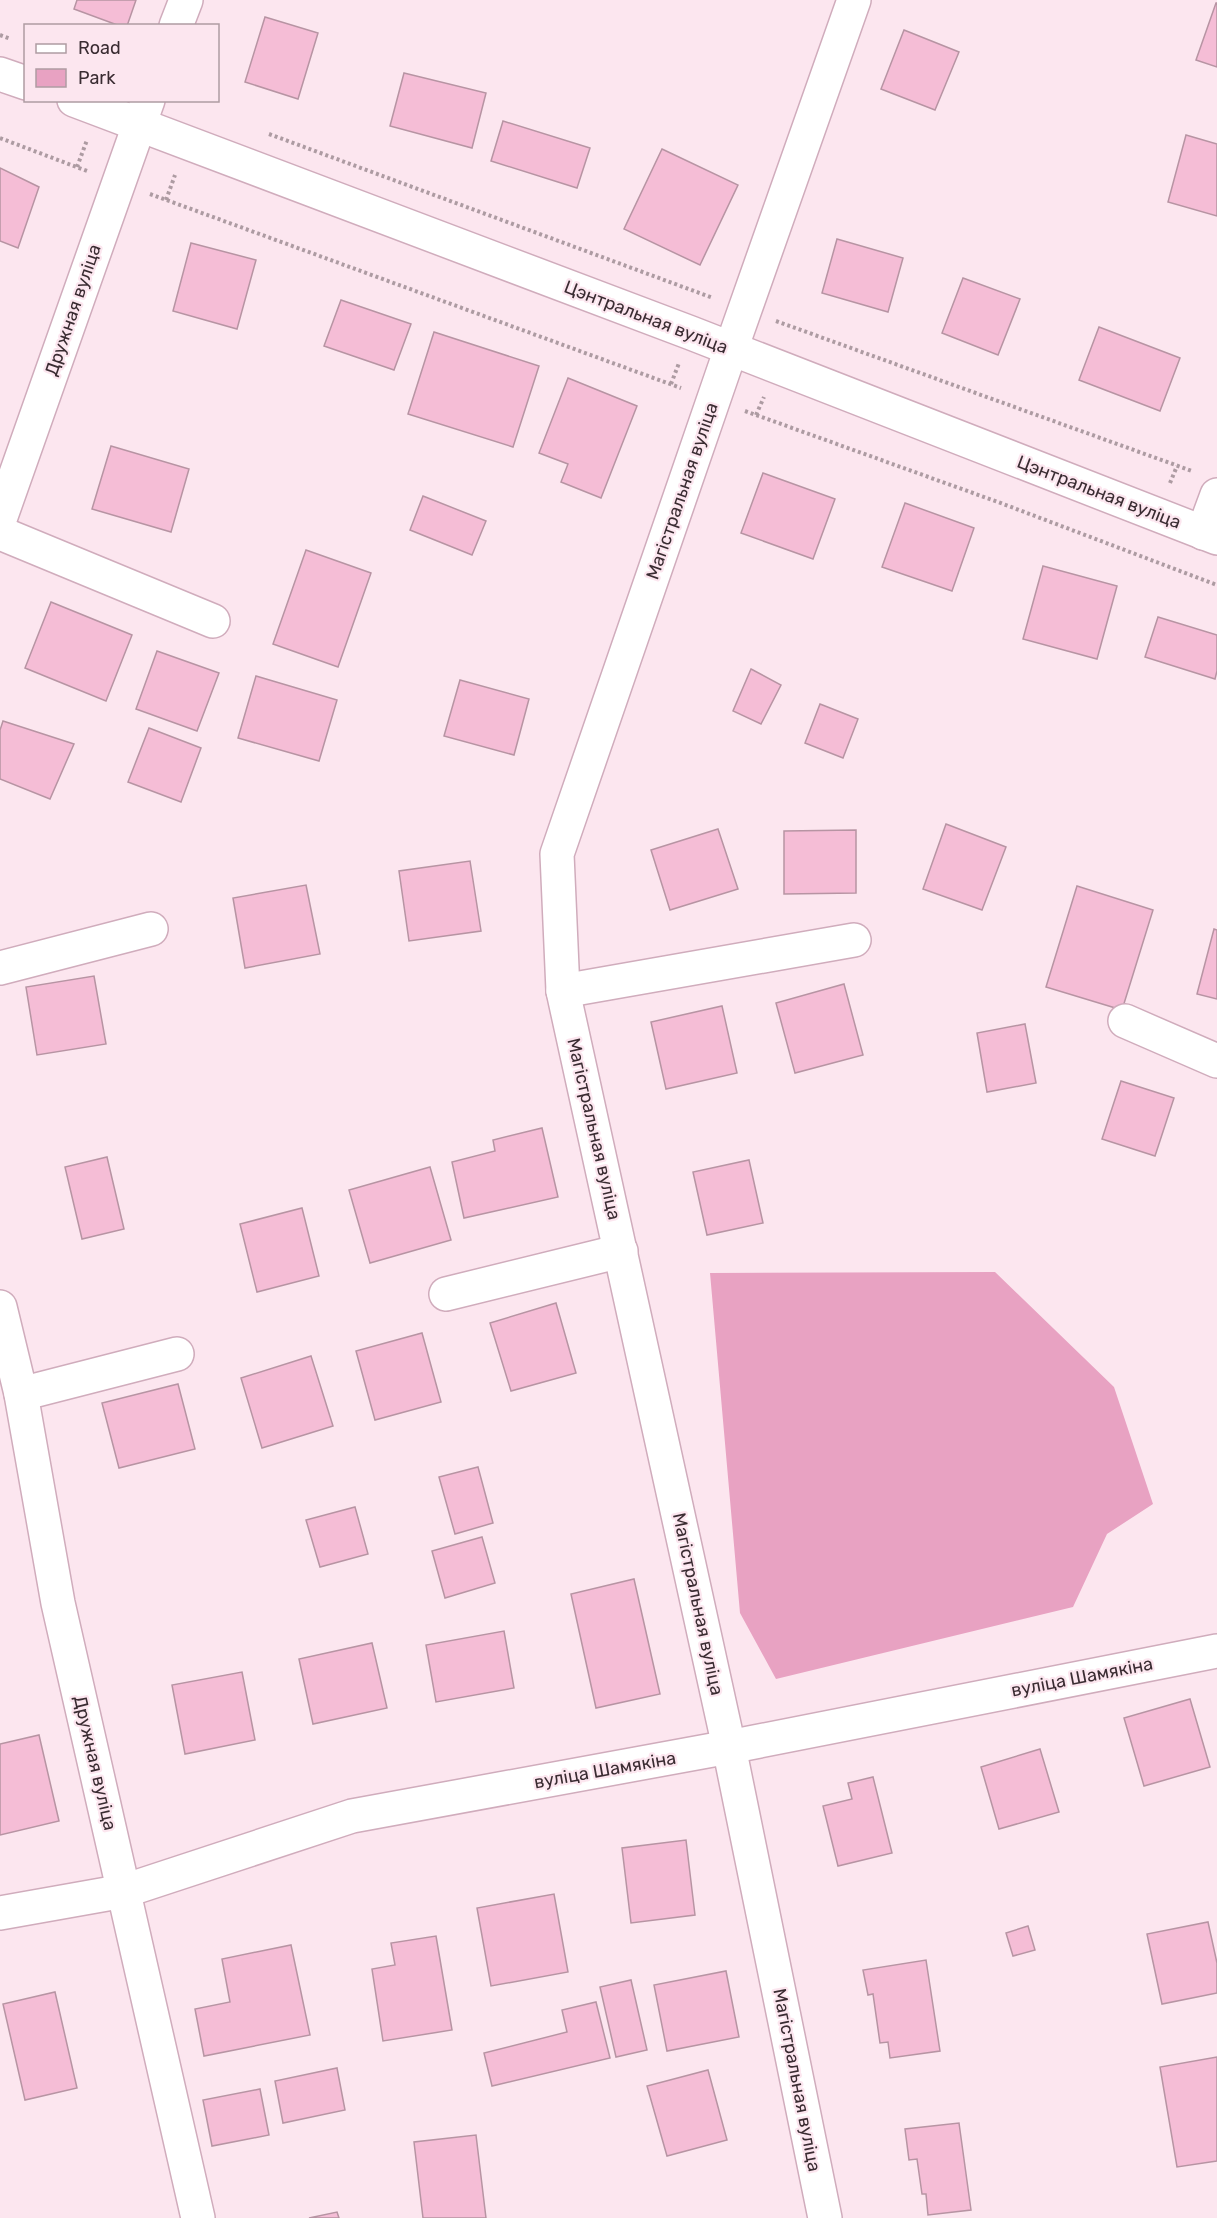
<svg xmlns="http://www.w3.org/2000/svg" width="1217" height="2218" font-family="Rubik,sans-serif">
	<rect width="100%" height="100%" fill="#fce6ef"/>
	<path fill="#e8a2c2" d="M995 1272 1114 1387 1153 1504 1107 1534 1073 1607 776 1679 740 1613 710 1273Z"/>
	<g fill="#f5bdd6" stroke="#b794a3" stroke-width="1.5">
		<path d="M77 0H136L127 26H120L74 9Z"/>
		<path d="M1216 3H1217V67L1196 60Z"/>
		<path d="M265 17 318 33 298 99 245 82Z"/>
		<path d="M904 30 959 52 935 110 881 89Z"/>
		<path d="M404 73 486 93 472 148 390 126Z"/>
		<path d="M503 121 590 148 577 188 491 161Z"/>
		<path d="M1186 135 1217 144V216L1168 202Z"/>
		<path d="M662 149 738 185 700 265 624 229Z"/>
		<path d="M0 168 39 187 18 248 0 241Z"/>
		<path d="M837 239 903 258 888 312 822 293Z"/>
		<path d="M191 243 256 260 237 329 173 311Z"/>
		<path d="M963 278 1020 299 998 355 942 333Z"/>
		<path d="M341 300 411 324 394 370 324 346Z"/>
		<path d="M1099 327 1180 358 1160 411 1079 380Z"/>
		<path d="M434 332 539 366 513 447 408 414Z"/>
		<path d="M568 378 637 406 601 498 561 482 568 464 539 453Z"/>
		<path d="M111 446 189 469 171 532 92 509Z"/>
		<path d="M763 473 835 499 813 559 741 533Z"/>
		<path d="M423 496 486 521 472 555 410 530Z"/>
		<path d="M905 503 974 528 952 591 882 567Z"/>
		<path d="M306 550 371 573 338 667 273 644Z"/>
		<path d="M1043 566 1117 586 1097 659 1023 639Z"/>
		<path d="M51 602 132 635 106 701 25 668Z"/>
		<path d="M1158 617 1217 635V671L1215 679 1145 657Z"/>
		<path d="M157 651 219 673 197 731 136 709Z"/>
		<path d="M751 669 781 685 761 724 733 711Z"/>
		<path d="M256 676 337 700 319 761 238 738Z"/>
		<path d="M460 680 529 699 514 755 444 736Z"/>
		<path d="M820 704 858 719 843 758 805 743Z"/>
		<path d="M3 721 74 744 50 799 0 779V730Z"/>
		<path d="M149 728 201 748 181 802 128 782Z"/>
		<path d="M946 824 1006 847 982 910 923 889Z"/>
		<path d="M718 829 738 889 670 910 651 850Z"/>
		<path d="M856 830V893L784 894V831Z"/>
		<path d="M470 861 481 931 409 941 399 871Z"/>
		<path d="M306 885 320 954 245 968 233 898Z"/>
		<path d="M1077 886 1153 910 1122 1010 1046 987Z"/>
		<path d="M1214 929 1217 930V999L1197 994Z"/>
		<path d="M94 976 106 1044 37 1055 26 987Z"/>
		<path d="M844 984 863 1055 795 1073 776 1003Z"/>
		<path d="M722 1006 737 1073 666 1089 651 1022Z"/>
		<path d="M1025 1024 1036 1083 987 1092 977 1033Z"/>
		<path d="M1121 1081 1174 1098 1155 1156 1102 1139Z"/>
		<path d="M542 1128 558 1197 464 1218 452 1162 495 1151 493 1140Z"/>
		<path d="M107 1157 124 1229 82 1239 65 1167Z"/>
		<path d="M749 1160 763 1223 707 1235 693 1172Z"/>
		<path d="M430 1167 451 1240 370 1263 349 1190Z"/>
		<path d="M302 1208 319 1276 257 1292 240 1224Z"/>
		<path d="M556 1303 576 1373 511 1391 490 1323Z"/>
		<path d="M422 1333 441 1402 375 1420 356 1351Z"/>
		<path d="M311 1356 333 1426 262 1448 241 1378Z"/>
		<path d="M178 1384 195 1449 119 1468 102 1403Z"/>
		<path d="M478 1467 493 1523 455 1534 439 1477Z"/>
		<path d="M355 1507 368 1554 320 1567 306 1520Z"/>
		<path d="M482 1537 495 1583 445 1598 432 1551Z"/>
		<path d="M634 1579 660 1694 596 1708 571 1594Z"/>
		<path d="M504 1631 514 1688 436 1702 426 1645Z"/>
		<path d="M372 1643 387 1708 313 1724 299 1659Z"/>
		<path d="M242 1672 255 1740 185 1754 172 1685Z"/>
		<path d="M1190 1699 1210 1767 1144 1786 1124 1718Z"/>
		<path d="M39 1735 59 1821 0 1835V1744Z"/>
		<path d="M1040 1749 1059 1812 999 1829 981 1767Z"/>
		<path d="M873 1777 892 1853 838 1866 823 1806 852 1799 848 1783Z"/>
		<path d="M686 1840 695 1915 631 1923 622 1848Z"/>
		<path d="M554 1894 568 1972 491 1986 477 1908Z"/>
		<path d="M1208 1922 1217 1963V1993L1162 2004 1147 1934Z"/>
		<path d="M1028 1926 1035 1950 1013 1956 1006 1933Z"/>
		<path d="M436 1936 452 2030 383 2041 372 1969 395 1965 391 1943Z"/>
		<path d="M291 1945 310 2035 204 2056 195 2009 230 2002 222 1959Z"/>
		<path d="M926 1960 940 2051 890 2058 888 2042 880 2043 873 1994 868 1995 863 1970Z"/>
		<path d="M726 1971 739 2037 667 2051 654 1985Z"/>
		<path d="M631 1980 647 2050 616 2057 600 1987Z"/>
		<path d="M55 1992 77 2088 25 2100 3 2004Z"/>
		<path d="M596 2002 610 2058 492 2086 484 2053 567 2032 562 2010Z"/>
		<path d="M1217 2057V2161L1177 2167 1160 2067Z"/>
		<path d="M337 2068 345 2110 283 2123 275 2081Z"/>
		<path d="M708 2070 727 2140 667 2156 647 2086Z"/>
		<path d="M260 2089 269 2135 212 2146 203 2100Z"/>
		<path d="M959 2123 971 2210 928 2215 926 2194H922L917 2159 909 2160 905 2129Z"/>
		<path d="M476 2135 486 2218H423L414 2142Z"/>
		<path d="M337 2212 339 2218H309Z"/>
	</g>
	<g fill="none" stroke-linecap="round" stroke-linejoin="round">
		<g stroke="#d0acbc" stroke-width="36">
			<g id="minor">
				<path d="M176 26 186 0"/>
				<path d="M0 74 26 83"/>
				<path d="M74 100 691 333 1217 538"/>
				<path d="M0 519 148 100"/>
				<path d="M0 533 213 621"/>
				<path d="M1203 533 1217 495"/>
				<path d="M0 968 151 929"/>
				<path d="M563 991 854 940"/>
				<path d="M1125 1021 1217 1061"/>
				<path d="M446 1294 621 1251"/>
				<path d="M0 1307 21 1394 58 1603 198 2218"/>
				<path d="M21 1394 177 1354"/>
				<path d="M0 1913 124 1891 352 1816 729 1747 1217 1651"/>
				<path d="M825 2218 729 1747 563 991 557 854 731 349 854 0"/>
			</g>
		</g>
		<g stroke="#ad9ba2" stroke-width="4" stroke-dasharray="3 3" stroke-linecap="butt">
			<path d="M0 35 11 39"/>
			<path d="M269 134 713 298"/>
			<path d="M0 138 87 171"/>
			<path d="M77 167 87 140"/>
			<path d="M150 194 681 388"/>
			<path d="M166 200 175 175"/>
			<path d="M776 321 1192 471"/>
			<path d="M671 384 679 363"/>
			<path d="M745 411 998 502 1217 585"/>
			<path d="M756 415 764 397"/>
			<path d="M1170 483 1177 466"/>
		</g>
		<use href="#minor" stroke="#fff" stroke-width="33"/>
	</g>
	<g text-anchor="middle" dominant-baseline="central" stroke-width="4.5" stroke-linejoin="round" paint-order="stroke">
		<g font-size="18" fill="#3a2c32" stroke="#fce6ef">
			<text transform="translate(73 310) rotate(-71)">Дружная вуліца</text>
			<text transform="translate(646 317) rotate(21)">Цэнтральная вуліца</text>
			<text transform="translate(682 491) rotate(-71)">Магістральная вуліца</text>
			<text transform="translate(1099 492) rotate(21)">Цэнтральная вуліца</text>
			<text transform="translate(594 1129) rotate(77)">Магістральная вуліца</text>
			<text transform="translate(698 1604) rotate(78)">Магістральная вуліца</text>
			<text transform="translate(1082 1677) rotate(-11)">вуліца Шамякіна</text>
			<text transform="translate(95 1763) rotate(77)">Дружная вуліца</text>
			<text transform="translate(605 1770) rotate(-10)">вуліца Шамякіна</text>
			<text transform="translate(797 2080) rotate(79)">Магістральная вуліца</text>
		</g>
	</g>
	<rect x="24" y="24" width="195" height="78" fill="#fce6ef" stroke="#ae9ca3" stroke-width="1.5"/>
	<rect x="36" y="44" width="30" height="9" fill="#ffffff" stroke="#ae9ca3" stroke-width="1.5"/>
	<text x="78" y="54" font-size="18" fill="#3a2c32">Road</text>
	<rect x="36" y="69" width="30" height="18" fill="#e8a2c2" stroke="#ae9ca3" stroke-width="1.5"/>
	<text x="78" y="84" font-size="18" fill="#3a2c32">Park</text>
</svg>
